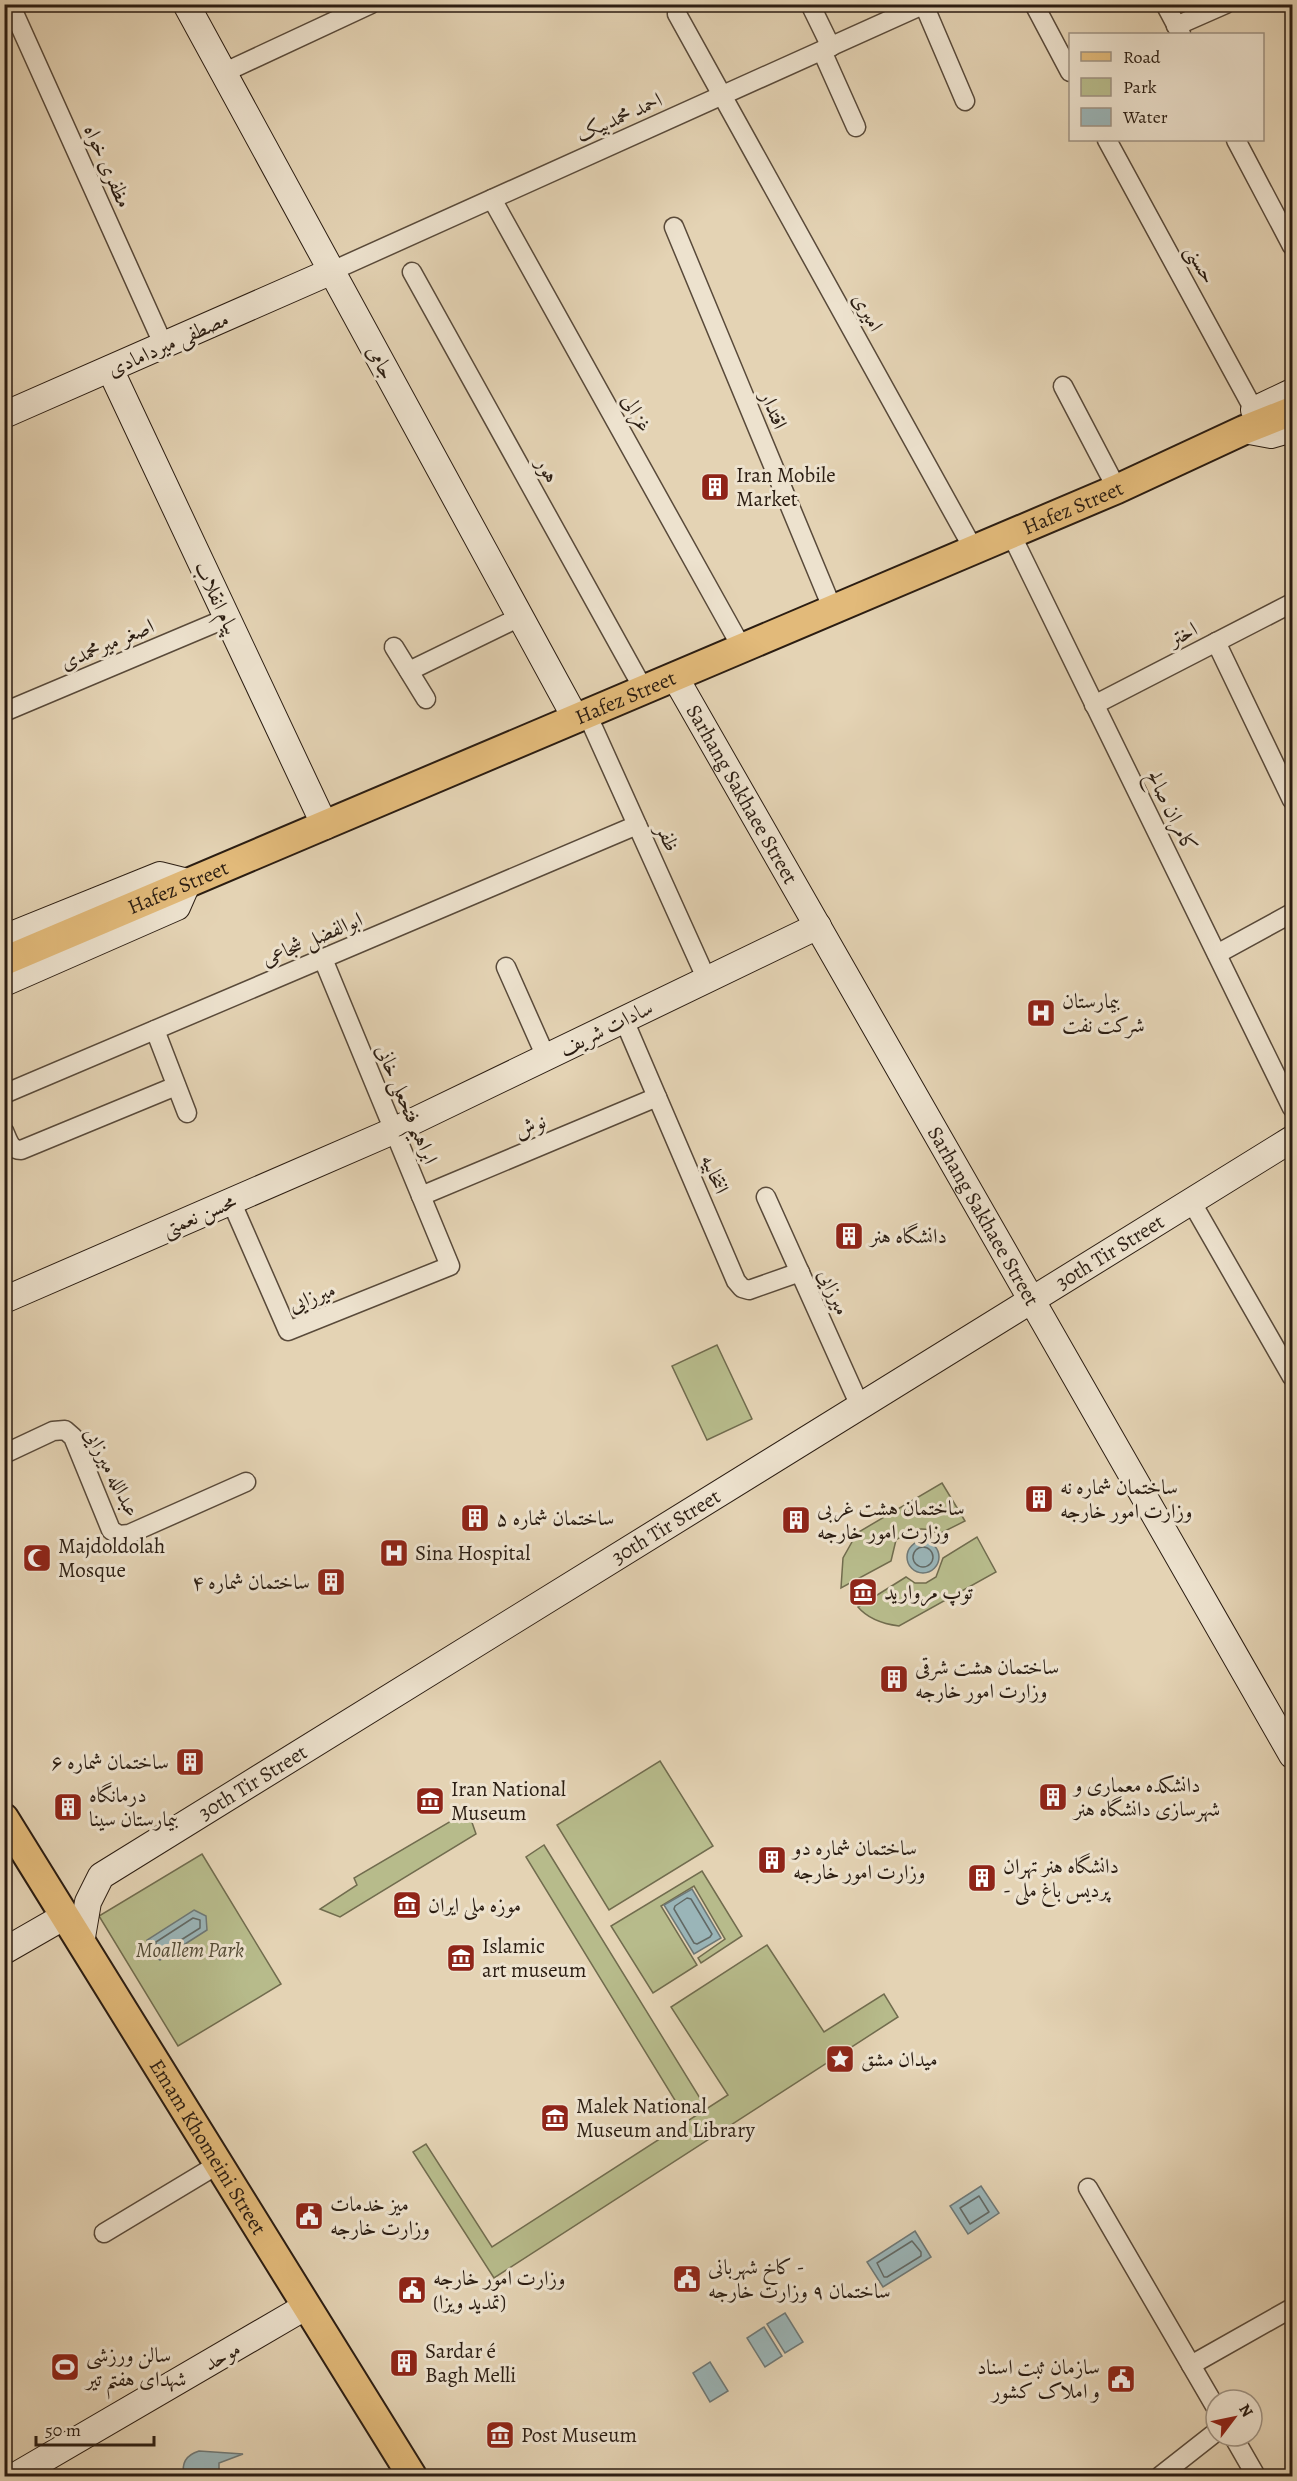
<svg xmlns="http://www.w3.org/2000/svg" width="1297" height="2481" font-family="Alegreya,Amiri,serif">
	<rect width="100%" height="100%" fill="#e4d3b4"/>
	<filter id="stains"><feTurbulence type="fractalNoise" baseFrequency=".00333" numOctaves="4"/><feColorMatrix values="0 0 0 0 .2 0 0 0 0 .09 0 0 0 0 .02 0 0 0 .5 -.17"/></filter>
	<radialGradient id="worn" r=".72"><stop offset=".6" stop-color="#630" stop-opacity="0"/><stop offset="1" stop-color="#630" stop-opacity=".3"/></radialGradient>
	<g fill="#b7bb8b" stroke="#716c4e" stroke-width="1.5">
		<path d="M717 1345 752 1419 707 1440 672 1366Z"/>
		<path d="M942 1483 965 1521 939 1534C921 1525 912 1529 896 1540L891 1561 841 1588 843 1558 857 1533Z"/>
		<path d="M977 1537 996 1572 899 1626C884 1624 868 1619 858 1607L906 1577 915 1583H926L936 1577 943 1558Z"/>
		<path d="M660 1761 713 1846 609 1910 557 1825Z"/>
		<path d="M468 1811 476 1834 340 1917 320 1909 357 1885 354 1878Z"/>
		<path d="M544 1845 703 2103 684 2115 526 1857Z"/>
		<path d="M202 1854 281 1984 178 2046 99 1916Z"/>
		<path d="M702 1871 742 1936 701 1963 698 1958 725 1939 694 1886 661 1906 697 1965 653 1993 611 1926Z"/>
		<path d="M767 1945 824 2032 884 1994 898 2017 494 2278 413 2152 426 2144 492 2247 728 2095 671 2007Z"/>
	</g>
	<g fill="#9ab5b8" stroke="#6e7876" stroke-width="1.5">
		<circle cx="923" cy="1557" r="16"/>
		<path d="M692 1889 721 1938 694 1954 664 1905Z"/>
		<path d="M194 1910 206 1916 207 1930 160 1960 150 1952 147 1940Z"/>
		<path d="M981 2186 999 2213 968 2234 950 2206Z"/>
		<path d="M915 2231 931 2257 883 2287 867 2262Z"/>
		<path d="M785 2313 803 2342 785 2353 767 2324Z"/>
		<path d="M764 2327 782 2356 765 2367 747 2338Z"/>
		<path d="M710 2362 728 2391 710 2402 693 2373Z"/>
		<path d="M199 2451 243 2454 219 2463V2476H184C181 2463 186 2455 199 2451Z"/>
	</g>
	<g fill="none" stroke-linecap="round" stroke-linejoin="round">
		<g stroke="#626965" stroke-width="1.5">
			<circle cx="923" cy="1557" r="10"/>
			<path d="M687 1898 691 1899 712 1934 710 1937 697 1944 694 1943 674 1909 675 1906Z"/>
			<path d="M193 1918 200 1920V1928L162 1952 156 1949V1942Z"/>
			<path d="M979 2196 989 2212 970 2224 960 2208Z"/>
			<path d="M912 2241 921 2252V2256L887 2277H884L877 2263Z"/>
		</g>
		<g stroke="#594a3a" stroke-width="21">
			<g id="street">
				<path d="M10 4 164 346"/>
				<path d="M810 4 831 47"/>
				<path d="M1034 4 1070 72"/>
				<path d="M1165 4 1181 34"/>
				<path d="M924 5 965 101"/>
				<path d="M677 14 974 550"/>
				<path d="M1176 26 1226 4"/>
				<path d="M822 51 856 127"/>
				<path d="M223 73 371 4"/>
				<path d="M1107 140 1254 410"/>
				<path d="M1236 140 1292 246"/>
				<path d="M492 199 742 648"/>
				<path d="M674 227 833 610"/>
				<path d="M332 271 925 4"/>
				<path d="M412 272 644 690"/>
				<path d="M1063 386 1117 489"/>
				<path d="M1011 534 1292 1108"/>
				<path d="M1216 642 1292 800"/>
				<path d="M394 647 426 699"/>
				<path d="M409 671 520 617"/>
				<path d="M1094 705 1292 603"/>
				<path d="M4 712 227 618"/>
				<path d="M587 714 707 980"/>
				<path d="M1217 954 1292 913"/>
				<path d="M506 967 546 1057"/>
				<path d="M624 1020 736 1281 742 1288 749 1290 800 1272"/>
				<path d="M155 1030 187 1113"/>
				<path d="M4 1094 637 825"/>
				<path d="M4 1131C8 1140 10 1150 21 1150L176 1086"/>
				<path d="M421 1196 657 1097"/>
				<path d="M766 1197 860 1406"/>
				<path d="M231 1201 288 1331 450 1266 323 959"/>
				<path d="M1191 1201 1292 1377"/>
				<path d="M4 1454 53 1431 65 1430 73 1437 111 1530 119 1535 129 1534 246 1482"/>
				<path d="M1088 2188 1216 2408"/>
				<path d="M104 2233 217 2165"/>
				<path d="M1191 2365 1292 2308"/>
				<path d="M1233 2436 1256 2476"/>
				<path d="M1160 2476 1216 2432"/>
			</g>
		</g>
		<g stroke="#2b1d12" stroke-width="28">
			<g id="secondary">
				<path d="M186 4 576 719"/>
				<path d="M110 369 325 826"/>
				<path d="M4 415 332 271"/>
				<path d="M1261 424 1254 410 1292 392"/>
				<path d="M1244 430 1271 435 1292 429"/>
				<path id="s1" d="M675 677 1292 1755"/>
				<path d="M4 938 160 875 188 882 177 907 4 983"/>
				<path d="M4 1300 393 1131 818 926"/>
				<path id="s2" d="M81 1943 88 1902 101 1876 1292 1139"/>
				<path d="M4 1951 65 1916"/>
				<path d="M15 2476 305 2307"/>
			</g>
		</g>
		<g stroke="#2b1d12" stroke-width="32">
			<g id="primary">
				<path id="s3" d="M4 961 1117 489 1244 430 1292 411"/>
				<path id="s4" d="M4 1818 412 2476"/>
			</g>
		</g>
		<use href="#street" stroke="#ede2ce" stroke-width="18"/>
		<use href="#secondary" stroke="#ede2ce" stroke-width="26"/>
		<use href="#primary" stroke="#e2ba7a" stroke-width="28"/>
	</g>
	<defs>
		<g id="building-square" transform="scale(1.5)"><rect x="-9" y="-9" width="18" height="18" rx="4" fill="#8f2418" stroke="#ede2ce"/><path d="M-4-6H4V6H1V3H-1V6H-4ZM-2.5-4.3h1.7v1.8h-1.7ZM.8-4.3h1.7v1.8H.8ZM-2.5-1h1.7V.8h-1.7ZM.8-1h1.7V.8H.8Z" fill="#fff"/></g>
		<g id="hospital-square" transform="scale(1.5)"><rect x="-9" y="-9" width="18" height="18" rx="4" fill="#8f2418" stroke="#ede2ce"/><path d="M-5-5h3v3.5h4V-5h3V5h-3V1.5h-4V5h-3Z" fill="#fff"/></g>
		<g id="mosque-square" transform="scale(1.5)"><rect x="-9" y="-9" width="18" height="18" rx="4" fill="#8f2418" stroke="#ede2ce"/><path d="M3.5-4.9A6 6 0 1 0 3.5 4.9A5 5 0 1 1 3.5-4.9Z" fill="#fff"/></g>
		<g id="museum-square" transform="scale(1.5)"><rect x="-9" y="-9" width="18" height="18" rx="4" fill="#8f2418" stroke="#ede2ce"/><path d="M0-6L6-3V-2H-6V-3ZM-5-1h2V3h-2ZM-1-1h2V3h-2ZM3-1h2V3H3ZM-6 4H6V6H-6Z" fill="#fff"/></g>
		<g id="sight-square" transform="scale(1.5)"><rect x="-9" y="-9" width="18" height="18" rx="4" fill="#8f2418" stroke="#ede2ce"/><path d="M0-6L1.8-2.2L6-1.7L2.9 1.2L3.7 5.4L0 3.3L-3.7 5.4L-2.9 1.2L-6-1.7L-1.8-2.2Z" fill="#fff"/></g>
		<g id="civic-square" transform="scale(1.5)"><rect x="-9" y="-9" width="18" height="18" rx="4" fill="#8f2418" stroke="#ede2ce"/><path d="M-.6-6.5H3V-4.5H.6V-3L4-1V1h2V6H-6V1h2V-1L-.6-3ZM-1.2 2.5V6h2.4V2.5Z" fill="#fff"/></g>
		<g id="stadium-square" transform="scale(1.5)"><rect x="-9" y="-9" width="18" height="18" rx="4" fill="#8f2418" stroke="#ede2ce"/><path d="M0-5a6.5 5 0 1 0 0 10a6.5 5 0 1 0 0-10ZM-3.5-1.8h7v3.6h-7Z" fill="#fff"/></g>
	</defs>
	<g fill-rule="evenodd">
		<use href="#building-square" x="715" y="487"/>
		<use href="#hospital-square" x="1041" y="1013"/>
		<use href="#building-square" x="849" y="1236"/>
		<use href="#building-square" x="1039" y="1499"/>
		<use href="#building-square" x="475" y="1518"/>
		<use href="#building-square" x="796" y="1520"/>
		<use href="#hospital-square" x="394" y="1553"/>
		<use href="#mosque-square" x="37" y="1558"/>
		<use href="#building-square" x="331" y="1582"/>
		<use href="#museum-square" x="863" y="1592"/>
		<use href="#building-square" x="894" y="1679"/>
		<use href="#building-square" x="190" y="1762"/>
		<use href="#building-square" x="1053" y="1797"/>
		<use href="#museum-square" x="430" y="1801"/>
		<use href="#building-square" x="68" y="1807"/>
		<use href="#building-square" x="772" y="1860"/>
		<use href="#building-square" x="982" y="1878"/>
		<use href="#museum-square" x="407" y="1905"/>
		<use href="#museum-square" x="461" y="1958"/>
		<use href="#sight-square" x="840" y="2059"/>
		<use href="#museum-square" x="555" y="2118"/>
		<use href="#civic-square" x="309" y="2216"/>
		<use href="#civic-square" x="687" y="2279"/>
		<use href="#civic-square" x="412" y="2290"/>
		<use href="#building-square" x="404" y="2363"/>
		<use href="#stadium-square" x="65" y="2367"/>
		<use href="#civic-square" x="1121" y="2379"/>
		<use href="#museum-square" x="500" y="2435"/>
	</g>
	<g text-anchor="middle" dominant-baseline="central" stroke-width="6" stroke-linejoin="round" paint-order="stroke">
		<g font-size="21" fill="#2b1d12" stroke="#ede2ce">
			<text transform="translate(619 117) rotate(-24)">احمد محمدبیک</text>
			<text transform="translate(108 166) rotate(66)">مظفری خواه</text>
			<text transform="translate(1201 264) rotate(61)">حسنی</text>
			<text transform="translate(868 312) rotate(61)">امیری</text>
			<text transform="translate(168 344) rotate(-24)">مصطفی میردامادی</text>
			<text transform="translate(381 362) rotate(61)">جامی</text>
			<text transform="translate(774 410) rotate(67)">اقتدار</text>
			<text transform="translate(637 413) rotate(61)">غزالی</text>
			<text transform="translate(548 470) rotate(61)">هور</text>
			<text stroke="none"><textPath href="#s3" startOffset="1161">Hafez Street</textPath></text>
			<text transform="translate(217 598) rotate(65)">پیام انقلاب</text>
			<text transform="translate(1183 634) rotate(-27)">اختر</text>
			<text transform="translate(107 644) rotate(-23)">اصغر میرمحمدی</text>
			<text stroke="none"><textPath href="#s3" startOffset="675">Hafez Street</textPath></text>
			<text stroke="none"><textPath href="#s1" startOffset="135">Sarhang Sakhaee Street</textPath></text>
			<text transform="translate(1172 811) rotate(64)">کامران صالح</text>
			<text transform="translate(668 838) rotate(66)">ظفر</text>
			<text stroke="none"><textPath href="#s3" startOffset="189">Hafez Street</textPath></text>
			<text transform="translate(312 939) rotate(-23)">ابوالفضل شجاعی</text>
			<text transform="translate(606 1028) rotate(-26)">سادات شریف</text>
			<text transform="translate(407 1104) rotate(67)">ابراهیم فتحعلی خانی</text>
			<text transform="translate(530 1126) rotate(-23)">نوش</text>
			<text transform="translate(715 1174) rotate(67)">انتخابیه</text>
			<text transform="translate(199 1215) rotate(-23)">محسن نعمتی</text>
			<text stroke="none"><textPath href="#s1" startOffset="621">Sarhang Sakhaee Street</textPath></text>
			<text stroke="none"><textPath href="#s2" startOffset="1257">30th Tir Street</textPath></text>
			<text transform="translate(834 1292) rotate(66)">میرزایی</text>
			<text transform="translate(312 1297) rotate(-21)">میرزایی</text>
			<text transform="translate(112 1472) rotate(63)">عبدالله میرزایی</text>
			<text stroke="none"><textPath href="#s2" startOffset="735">30th Tir Street</textPath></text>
			<text stroke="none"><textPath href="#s2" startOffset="249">30th Tir Street</textPath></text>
			<text stroke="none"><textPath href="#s4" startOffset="387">Emam Khomeini Street</textPath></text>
			<text transform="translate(222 2356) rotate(-30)">موحد</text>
		</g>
		<g font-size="21" fill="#2b1d12" stroke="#ede2ce" text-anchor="start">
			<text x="736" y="475">Iran Mobile<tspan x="736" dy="24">Market</tspan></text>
			<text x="1062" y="1001">بیمارستان<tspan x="1062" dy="24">شرکت نفت</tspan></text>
			<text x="870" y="1236">دانشگاه هنر</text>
			<text x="1060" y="1487">ساختمان شماره نه<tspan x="1060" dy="24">وزارت امور خارجه</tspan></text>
			<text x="817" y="1508">ساختمان هشت غربی<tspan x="817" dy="24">وزارت امور خارجه</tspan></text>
			<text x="496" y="1518">ساختمان شماره ۵</text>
			<text x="58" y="1546">Majdoldolah<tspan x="58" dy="24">Mosque</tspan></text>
			<text x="415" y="1553">Sina Hospital</text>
			<text x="310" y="1582" text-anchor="end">ساختمان شماره ۴</text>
			<text x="884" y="1592">توپ مروارید</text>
			<text x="915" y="1667">ساختمان هشت شرقی<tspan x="915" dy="24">وزارت امور خارجه</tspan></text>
			<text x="169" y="1762" text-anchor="end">ساختمان شماره ۶</text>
			<text x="1074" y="1785">دانشکده معماری و<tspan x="1074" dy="24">شهرسازی دانشگاه هنر</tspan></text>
			<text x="451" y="1789">Iran National<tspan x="451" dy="24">Museum</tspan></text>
			<text x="89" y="1795">درمانگاه<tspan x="89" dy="24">بیمارستان سینا</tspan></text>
			<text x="793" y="1848">ساختمان شماره دو<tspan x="793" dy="24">وزارت امور خارجه</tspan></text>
			<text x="1003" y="1866">دانشگاه هنر تهران<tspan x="1003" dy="24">- پردیس باغ ملی</tspan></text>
			<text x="428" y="1905">موزه ملی ایران</text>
			<text x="482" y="1946">Islamic<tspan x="482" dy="24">art museum</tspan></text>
			<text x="861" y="2059">میدان مشق</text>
			<text x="576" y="2106">Malek National<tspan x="576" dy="24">Museum and Library</tspan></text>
			<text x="330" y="2204">میز خدمات<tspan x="330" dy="24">وزارت خارجه</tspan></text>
			<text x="708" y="2267">کاخ شهربانی -<tspan x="708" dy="24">ساختمان ۹ وزارت خارجه</tspan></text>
			<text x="433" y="2278">وزارت امور خارجه<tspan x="433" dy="24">(تمدید ویزا)</tspan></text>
			<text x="425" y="2351">Sardar é<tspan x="425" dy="24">Bagh Melli</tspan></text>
			<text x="86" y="2355">سالن ورزشی<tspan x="86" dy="24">شهدای هفتم تیر</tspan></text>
			<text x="1100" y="2367" text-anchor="end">سازمان ثبت اسناد<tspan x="1100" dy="24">و املاک کشور</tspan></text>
			<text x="521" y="2435">Post Museum</text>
		</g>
		<g font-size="21" font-style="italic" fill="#554c36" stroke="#ede2ce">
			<text x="190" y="1950">Moallem Park</text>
		</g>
	</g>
	<rect width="1297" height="2481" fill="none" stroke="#e4d3b4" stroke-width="24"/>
	<rect x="6" y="6" width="1285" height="2469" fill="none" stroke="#2b1d12" stroke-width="3"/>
	<rect x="12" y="12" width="1273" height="2457" fill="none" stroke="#2b1d12" stroke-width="1.5"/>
	<rect x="1069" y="33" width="195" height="108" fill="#ede2ce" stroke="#9f9383" stroke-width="1.5"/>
	<rect x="1081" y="52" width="30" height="9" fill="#e2ba7a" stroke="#9f9383" stroke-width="1.5"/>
	<text x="1123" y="63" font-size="18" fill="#2b1d12">Road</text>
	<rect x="1081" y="78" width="30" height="18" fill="#b7bb8b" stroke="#9f9383" stroke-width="1.5"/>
	<text x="1123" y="93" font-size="18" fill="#2b1d12">Park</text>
	<rect x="1081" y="108" width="30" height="18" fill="#9ab5b8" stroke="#9f9383" stroke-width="1.5"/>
	<text x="1123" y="123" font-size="18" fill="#2b1d12">Water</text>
	<g transform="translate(1234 2418) rotate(58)"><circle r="28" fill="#ede2ce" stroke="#9f9383" stroke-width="1.5"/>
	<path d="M0-4.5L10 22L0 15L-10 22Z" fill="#8f2418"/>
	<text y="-9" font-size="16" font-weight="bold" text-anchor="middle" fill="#2b1d12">N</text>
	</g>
	<path d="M36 2436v9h118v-9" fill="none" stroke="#2b1d12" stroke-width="3"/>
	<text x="45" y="2436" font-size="18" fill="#2b1d12" stroke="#ede2ce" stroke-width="4.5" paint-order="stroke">50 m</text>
	<rect width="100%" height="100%" filter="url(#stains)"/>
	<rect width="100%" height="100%" fill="url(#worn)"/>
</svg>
